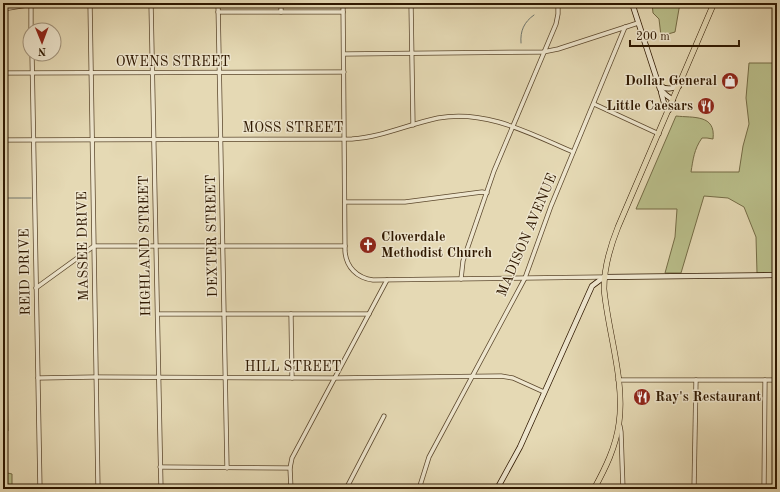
<svg xmlns="http://www.w3.org/2000/svg" width="780" height="492" font-family="'Old Standard TT',serif">
	<rect width="100%" height="100%" fill="#e5d9b4"/>
	<filter id="stains"><feTurbulence type="fractalNoise" baseFrequency=".005" numOctaves="4"/><feColorMatrix values="0 0 0 0 .2 0 0 0 0 .09 0 0 0 0 .02 0 0 0 .5 -.17"/></filter>
	<radialGradient id="worn" r=".72"><stop offset=".6" stop-color="#630" stop-opacity="0"/><stop offset="1" stop-color="#630" stop-opacity=".3"/></radialGradient>
	<g fill="#b9be8a" stroke="#746b45">
		<path d="M652 3H680L675 32 661 36 659 19 653 13Z"/>
		<path d="M749 63H777V273H757L756 237 744 207 728 198 704 196 681 273H665L675 237 677 209H636L676 116C693 118 716 114 713 139L707 138H702C694 149 693 160 691 172H739L743 146 749 124 746 98Z"/>
		<path d="M3 167H4L8 431H3Z"/>
		<path d="M3 472 12 474V489H3Z"/>
	</g>
	<g fill="none" stroke-linecap="round" stroke-linejoin="round">
		<g stroke="#70776f" stroke-width="1">
			<path d="M521 43C520 31 524 22 534 15"/>
			<path d="M3 198H31"/>
		</g>
		<g stroke="#5c482d" stroke-width="5">
			<g id="street">
				<path d="M90 3 98 489"/>
				<path d="M151 3 161 489"/>
				<path d="M218 3 227 468"/>
				<path d="M281 3V12"/>
				<path d="M343 3 345 251C346 267 357 278 373 280L603 277"/>
				<path d="M411 3 413 125"/>
				<path d="M31 5V30"/>
				<path d="M3 9 40 3"/>
				<path d="M218 12H343"/>
				<path d="M32 54 40 489"/>
				<path d="M344 54 543 52 558 49 638 23"/>
				<path d="M3 73 344 72"/>
				<path d="M594 104 659 134"/>
				<path d="M3 140 352 139C382 137 409 124 438 118 486 109 531 134 573 152"/>
				<path d="M345 202H405L482 192 487 193"/>
				<path d="M461 279 463 261 494 171 556 24 558 14V3"/>
				<path d="M36 288 94 246H345"/>
				<path d="M158 314H369"/>
				<path d="M291 314 292 378"/>
				<path d="M38 378 96 377 335 378 501 376 513 378 544 392"/>
				<path d="M618 380H777"/>
				<path d="M620 426 621 432 623 489"/>
				<path d="M160 467 290 468"/>
				<path d="M291 489 290 468 292 458 387 280"/>
				<path d="M346 489 384 416"/>
				<path d="M419 489 429 457 525 278 551 206 625 27"/>
				<path d="M694 489 696 380"/>
				<path d="M764 489 765 380"/>
			</g>
		</g>
		<g stroke="#2f1800" stroke-width="6">
			<g id="secondary">
				<path d="M632 3 660 89 666 95 673 100"/>
				<path d="M659 85C666 90 671 89 679 86"/>
				<path d="M661 92 664 103 669 110"/>
				<path d="M497 489 520 447 592 286 604 277 777 275"/>
			</g>
		</g>
		<g stroke="#2f1800" stroke-width="6">
			<path id="primary" d="M594 489C605 469 616 447 619 423 625 380 608 332 604 289 604 267 610 247 618 227L714 3"/>
		</g>
		<use href="#street" stroke="#eee6ce" stroke-width="3.5"/>
		<use href="#secondary" stroke="#eee6ce" stroke-width="4.5"/>
		<use href="#primary" stroke="#e5d9b4" stroke-width="5"/>
	</g>
	<defs>
		<g id="shop-disc" transform="scale(0.9)"><circle r="9.5" fill="#8f2418" stroke="#eee6ce"/><path d="M-5-2.5h2.3a2.7 3.5 0 0 1 5.4 0H5L5.5 6h-11ZM-1.5-2.5h3a1.5 2.3 0 0 0-3 0Z" fill="#fff"/></g>
		<g id="restaurant-disc" transform="scale(0.9)"><circle r="9.5" fill="#8f2418" stroke="#eee6ce"/><path d="M-5-6h1v4h1v-4h1v4h1v-4h1v5L-1.5 .5V6h-2V.5L-5-1ZM5-6V6H3V1.5H1.5Q1.5-4 5-6Z" fill="#fff"/></g>
		<g id="church-disc" transform="scale(0.9)"><circle r="9.5" fill="#8f2418" stroke="#eee6ce"/><path d="M-1.2-6h2.4v3.5h3.3v2.4h-3.3V6h-2.4V-.1h-3.3v-2.4h3.3Z" fill="#fff"/></g>
	</defs>
	<g fill-rule="evenodd">
		<use href="#shop-disc" x="730" y="81"/>
		<use href="#restaurant-disc" x="706" y="106"/>
		<use href="#church-disc" x="368" y="245"/>
		<use href="#restaurant-disc" x="642" y="397"/>
	</g>
	<g text-anchor="middle" dominant-baseline="central" stroke-width="3" stroke-linejoin="round" paint-order="stroke">
		<g font-size="14" fill="#2f1800" stroke="#eee6ce">
			<text x="173" y="62">OWENS STREET</text>
			<text x="293" y="128">MOSS STREET</text>
			<text transform="translate(527 235) rotate(-67)">MADISON AVENUE</text>
			<text transform="translate(212 236) rotate(-91)">DEXTER STREET</text>
			<text transform="translate(83 246) rotate(-91)">MASSEE DRIVE</text>
			<text transform="translate(145 246) rotate(-91)">HIGHLAND STREET</text>
			<text transform="translate(25 272) rotate(-91)">REID DRIVE</text>
			<text x="293" y="367">HILL STREET</text>
		</g>
		<g font-size="14" font-weight="bold" fill="#2f1800" stroke="#eee6ce" text-anchor="end">
			<text x="717" y="81">Dollar General</text>
			<text x="693" y="106">Little Caesars</text>
			<text x="381" y="237" text-anchor="start">Cloverdale<tspan x="381" dy="16">Methodist Church</tspan></text>
			<text x="655" y="397" text-anchor="start">Ray's Restaurant</text>
		</g>
	</g>
	<rect width="780" height="492" fill="none" stroke="#e5d9b4" stroke-width="16"/>
	<rect x="4" y="4" width="772" height="484" fill="none" stroke="#2f1800" stroke-width="2"/>
	<rect x="8" y="8" width="764" height="476" fill="none" stroke="#2f1800"/>
	<g transform="translate(42 42) rotate(179)"><circle r="19" fill="#eee6ce" stroke="#a2947c"/>
	<path d="M0-3L7 15L0 10L-7 15Z" fill="#8f2418"/>
	<text y="-6" font-size="11" font-weight="bold" text-anchor="middle" fill="#2f1800">N</text>
	</g>
	<path d="M630 40v6h109v-6" fill="none" stroke="#2f1800" stroke-width="2"/>
	<text x="636" y="40" font-size="12" fill="#2f1800" stroke="#eee6ce" stroke-width="3" paint-order="stroke">200 m</text>
	<rect width="100%" height="100%" filter="url(#stains)"/>
	<rect width="100%" height="100%" fill="url(#worn)"/>
</svg>
